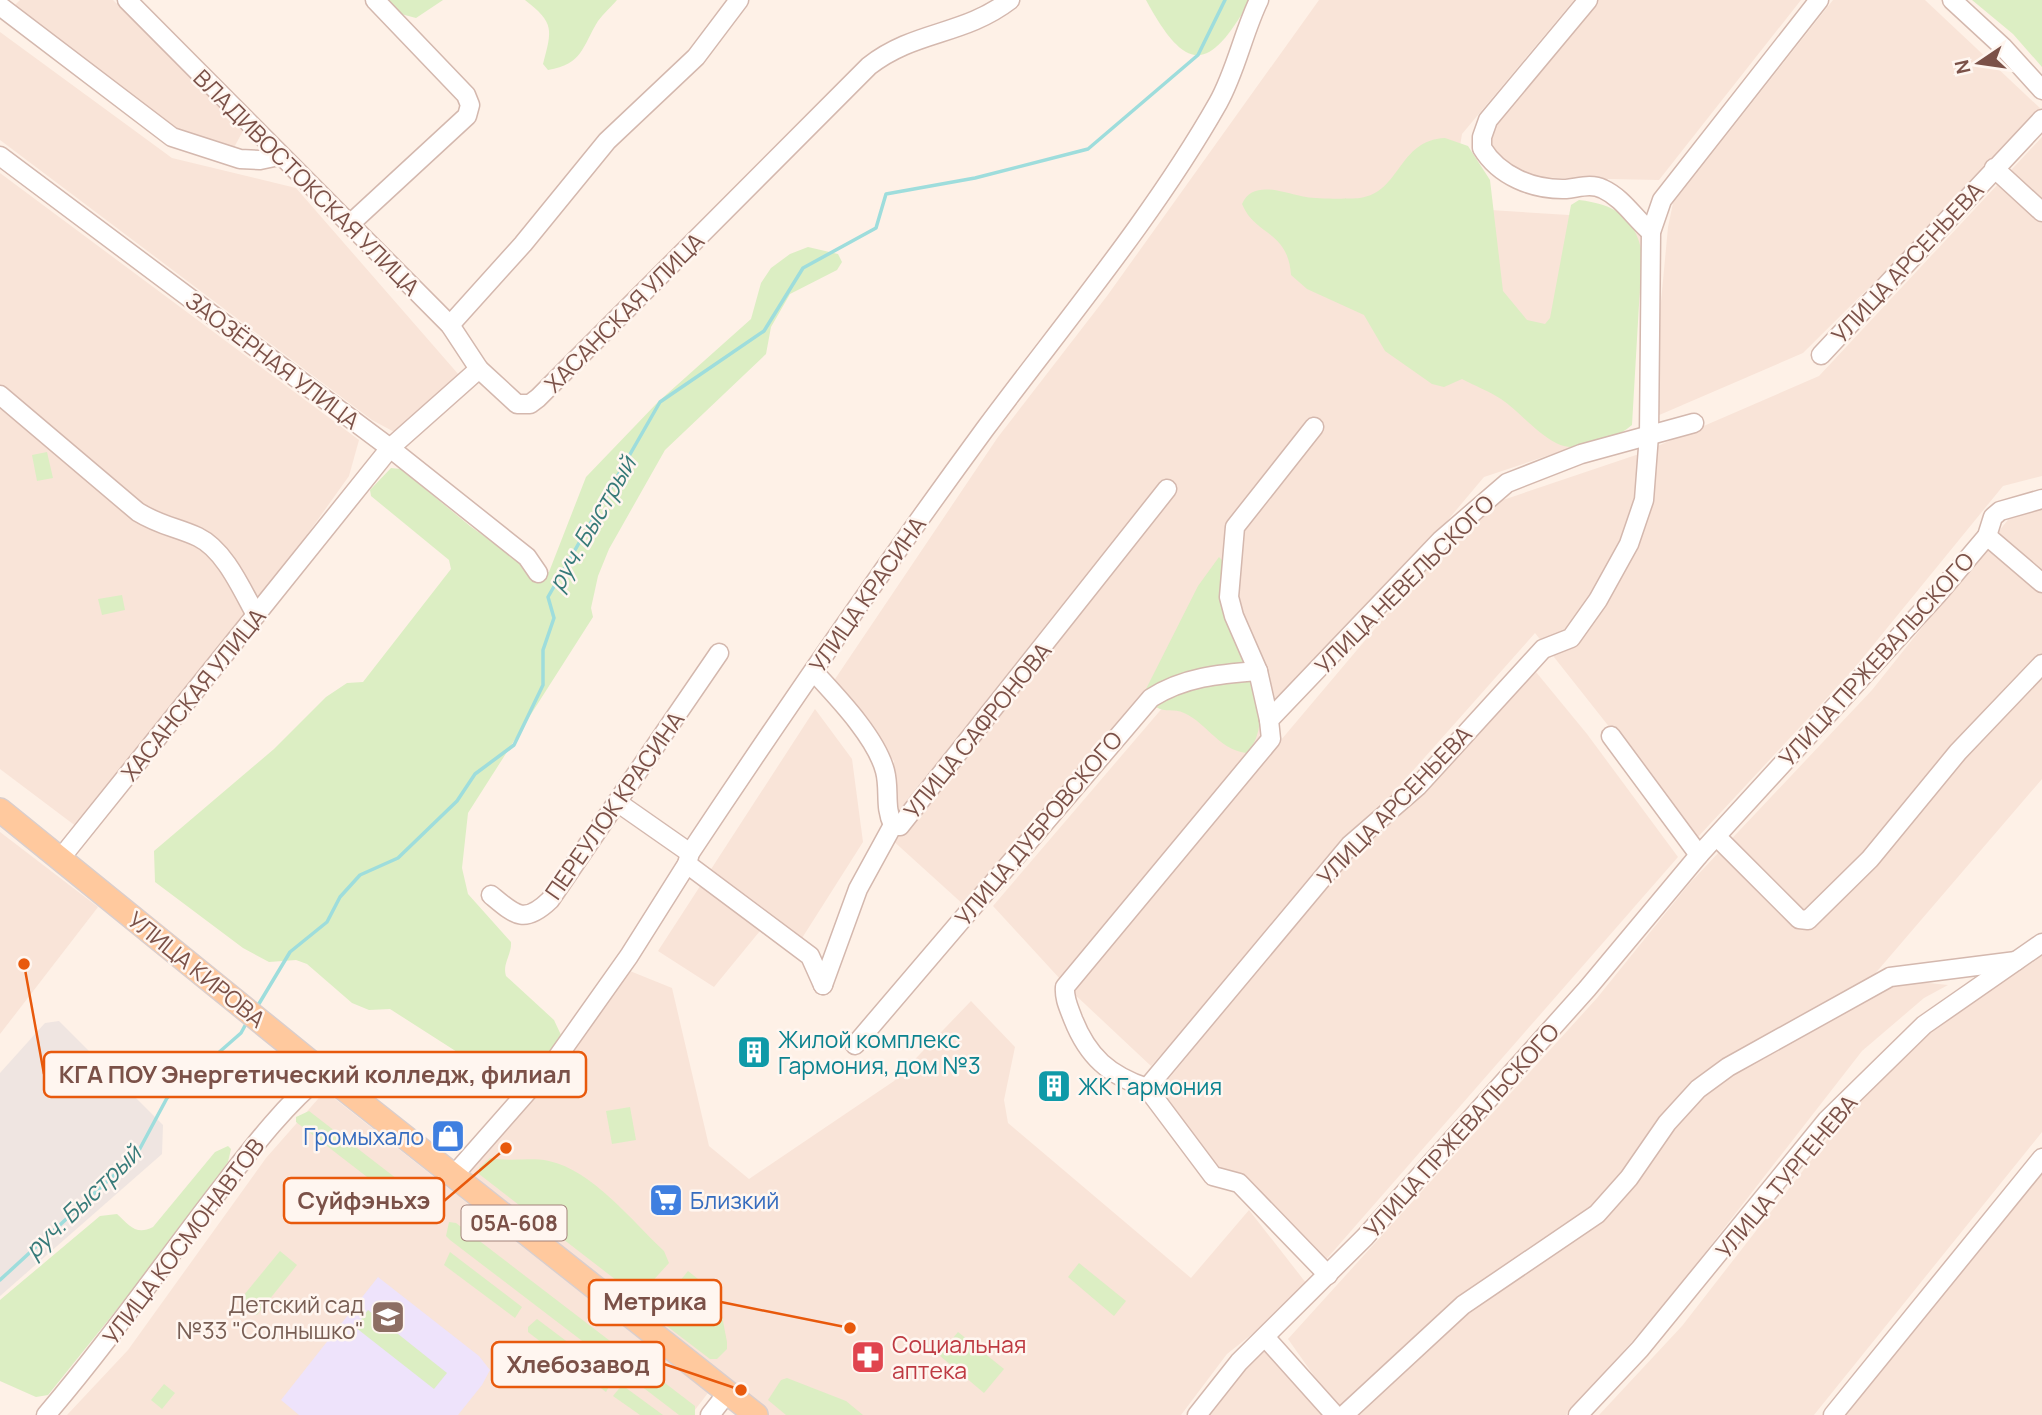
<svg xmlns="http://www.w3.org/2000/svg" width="2042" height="1415" font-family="Manrope,sans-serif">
	<rect width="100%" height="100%" fill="#fef1e7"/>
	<g fill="#f9e4d8">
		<path d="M20 0H113L244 129 231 153 186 140 13 7Z"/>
		<path d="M1319 0H1574L1462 134 1457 164 1490 210 1650 220 1621 431 1484 477 1061 980 993 906 1170 699 1156 692 965 906 890 838 894 761 831 685 998 437 1107 296Z"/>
		<path d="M1595 0H1801L1659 180 1514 177 1498 162 1488 136 1537 69Z"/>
		<path d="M1833 0H1925L2042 110V116L1803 353 1650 419 1668 227 1673 203Z"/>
		<path d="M0 32 172 158 296 188 459 375 398 434 372 420 0 140Z"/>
		<path d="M2042 137V476L2003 486 1852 671 1697 838 1535 633 1151 1066 1070 990 1476 509 1639 454 1819 376Z"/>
		<path d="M0 173 359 440 349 476 299 546 81 830 0 769Z"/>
		<path d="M2042 504V779L1873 976 1748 1052 1671 1113 1622 1187 1657 1140 1710 1086 1753 1059 1884 988 1910 981 1948 985 1924 998 1862 1051 1662 1308 1566 1415H1352L1463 1308 1603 1214 1609 1205 1598 1215 1466 1294 1358 1394 1336 1407 1288 1339 1597 998 1689 884 1872 690 2015 511Z"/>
		<path d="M1536 672 1587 734 1678 857 1323 1263 1214 1166 1159 1091 1341 867Z"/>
		<path d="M815 709 852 759 863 842 797 946 764 926 714 987 658 951Z"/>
		<path d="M0 832 98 907 0 1034Z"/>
		<path d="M2042 953V1132L1814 1415H1599L1682 1326 1882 1069 1938 1021 2035 961Z"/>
		<path d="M625 969 672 988 709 1146 749 1179 894 1081 971 1001 1015 1047 1004 1100 1008 1123 1191 1278 1249 1210 1310 1288 1227 1354 1181 1415H769L462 1178Z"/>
		<path d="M325 1091 708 1393 691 1415H67L128 1350 266 1158Z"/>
		<path d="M2042 1172V1415H1845Z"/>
		<path d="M1263 1350 1339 1415H1201L1241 1368Z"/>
	</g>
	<path fill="#efe5e1" d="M59 1021 163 1125 162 1154 0 1296V1073L45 1023Z"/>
	<path fill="#eee3fb" d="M378 1277 479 1356 490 1370 482 1385 458 1415H299L281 1400Z"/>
	<g fill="#dceec3">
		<path d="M384 0H443L416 18 401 14Z"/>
		<path d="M525 0H617C611 7 603 14 598 21 582 47 583 64 548 70L543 64C552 30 555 23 525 0Z"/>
		<path d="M1146 0H1250C1209 73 1186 74 1146 0Z"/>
		<path d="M1972 0H2042V67L2013 34Z"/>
		<path d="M1445 138 1468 146 1490 180 1503 291 1527 320 1545 324 1550 318 1571 205 1579 200C1613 204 1635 216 1642 253L1632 425C1614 440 1578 455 1556 443 1535 432 1520 412 1501 399 1489 391 1475 386 1462 379L1444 387 1432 384 1385 351 1364 315 1307 289 1291 275C1288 230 1255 236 1242 204 1253 178 1286 194 1306 197 1317 199 1348 199 1360 198 1401 192 1398 140 1445 138Z"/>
		<path d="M808 247 838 254 842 262 837 270 790 294 771 327 766 354 665 450 609 549 598 576 591 608 593 617 468 813 462 868 468 894 511 942C512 954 502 964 506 976L554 1020 561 1035 550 1056 527 1081 519 1084 509 1082 493 1075 390 1009 369 1010 352 1003 307 964 296 960 269 962 243 948 155 882 154 851 274 749 326 697 347 683 363 682 451 569 449 560 371 496 370 490 391 468 401 469 470 526 538 575 549 572 586 477 658 402 751 319 761 283 771 268 790 254Z"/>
		<path d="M47 452 53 478 37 481 32 455Z"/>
		<path d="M1219 557 1224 562 1222 595 1248 666 1146 689 1198 586Z"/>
		<path d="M122 595 125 610 102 615 98 599Z"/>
		<path d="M1249 677C1263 697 1265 737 1246 753 1218 749 1207 723 1184 713 1174 708 1165 713 1156 707V703L1173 689Z"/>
		<path d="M630 1107 636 1140 612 1144 606 1111Z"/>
		<path d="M309 1111 432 1206 431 1223 424 1221 296 1122V1117Z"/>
		<path d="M228 1146 231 1149 228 1162 159 1257 48 1395 36 1397 0 1381V1300L100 1216 117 1214C129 1225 136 1236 153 1227L215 1152Z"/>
		<path d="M490 1158C509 1162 530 1157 549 1161 592 1170 633 1222 664 1251L669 1263 638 1297 479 1174V1168Z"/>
		<path d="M449 1222 456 1223 695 1406V1415H679L450 1240 446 1236Z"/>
		<path d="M280 1251 297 1265 257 1315 239 1301Z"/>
		<path d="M450 1252 522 1307 515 1318 444 1265Z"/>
		<path d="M1079 1263 1126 1301 1114 1316 1068 1277Z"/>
		<path d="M688 1271 718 1295 727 1342V1349L717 1359H710L655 1317 656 1311Z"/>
		<path d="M368 1310 447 1373 434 1389 355 1327Z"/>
		<path d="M537 1319 614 1377 606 1392 528 1332V1327Z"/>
		<path d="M958 1332 1004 1369 984 1393 939 1355Z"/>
		<path d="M787 1378 846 1401 863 1415H786L768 1400 781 1380Z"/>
		<path d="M164 1384 175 1393 162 1409 151 1400Z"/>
		<path d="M622 1385 663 1415H640L613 1396Z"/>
	</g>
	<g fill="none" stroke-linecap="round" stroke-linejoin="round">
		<g stroke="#9edddc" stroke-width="3.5">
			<path d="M257 1007 290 952 327 922 340 897 360 875 398 858 457 801 475 774 514 745 543 685V650L554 618 548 597 660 402 764 331 803 268 876 228 886 194 975 178 1088 149 1198 55 1225 0"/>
			<path d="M0 1280 137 1154 167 1098 241 1033 247 1022"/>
		</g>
		<g stroke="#d4b8ae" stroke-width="21">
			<g id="minor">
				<path d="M127 0 450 325 479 369 517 404H530L538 398 869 66C915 30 963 36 1010 0"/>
				<path d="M1588 0 1488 120 1482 137V148C1499 176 1533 190 1566 189 1578 188 1591 183 1603 189 1623 198 1635 219 1651 232"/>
				<path d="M1952 0 2003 47 2042 90"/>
				<path d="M0 6 172 137 240 159 260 160 279 156"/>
				<path d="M0 156 390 448 527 557 538 573"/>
				<path d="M1994 168 2042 212"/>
				<path d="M350 224 467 116 470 105 466 95 375 0"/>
				<path d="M450 325 523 244 607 141 696 57 739 0"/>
				<path d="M1821 355 2042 119"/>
				<path d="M0 395 138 512C161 526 176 527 198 537 225 550 242 590 256 615"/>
				<path d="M1987 536 2042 583"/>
				<path d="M814 672C837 697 876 737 885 771 890 790 884 807 893 825"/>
				<path d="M1269 720 1258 671 1234 616 1229 597 1235 527 1314 427"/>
				<path d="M1611 736 1699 855"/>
				<path d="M617 802 690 853"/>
				<path d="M1717 837 1799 919 1808 920 1870 859 1958 752 2042 664"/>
				<path d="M60 859 390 448 479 369"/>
				<path d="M687 864 810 956 823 985"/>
				<path d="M491 895C515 915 524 925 550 900L719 653"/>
				<path d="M823 985 858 889 893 825 900 826 1167 489"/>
				<path d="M855 1045 1151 698C1184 677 1219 674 1258 671"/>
				<path d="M1147 1088C1109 1075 1088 1057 1073 1019 1069 1008 1064 999 1065 987L1271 739 1269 720 1441 540 1507 483 1581 454 1694 423"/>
				<path d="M454 1175 556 1059 629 956 687 864 690 853C785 710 883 568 985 429 1063 324 1154 216 1218 103 1236 71 1243 33 1259 0"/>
				<path d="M1328 1275 1239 1183 1213 1176 1147 1088 1350 845 1418 786 1543 649 1571 638 1598 600 1629 544 1644 500 1649 435 1651 232 1662 200 1819 0"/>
				<path d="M1265 1337 1335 1415"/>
				<path d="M46 1415C105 1346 157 1272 212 1200 247 1155 280 1109 324 1073"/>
				<path d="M710 1415 728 1392"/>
				<path d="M1197 1415 1239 1362 1365 1237 1587 989 1699 855 1937 595 1987 536 1993 517 2000 511 2042 499"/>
				<path d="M1344 1415 1463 1305 1597 1214 1629 1178 1667 1123 1698 1089 1728 1067 1890 977 2016 961"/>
				<path d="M1578 1415 1640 1349 1827 1120 1924 1025 2042 943"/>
				<path d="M1833 1415 2042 1158"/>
			</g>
		</g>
		<g stroke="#dacecc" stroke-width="26">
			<path id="major" d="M0 810 324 1073 756 1415"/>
		</g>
		<use href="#minor" stroke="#fff" stroke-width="18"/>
		<use href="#major" stroke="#ffc99e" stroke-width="23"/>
	</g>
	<defs>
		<g id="building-square" transform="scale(1.75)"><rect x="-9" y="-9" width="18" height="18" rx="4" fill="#0f9aa8" stroke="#fff6f0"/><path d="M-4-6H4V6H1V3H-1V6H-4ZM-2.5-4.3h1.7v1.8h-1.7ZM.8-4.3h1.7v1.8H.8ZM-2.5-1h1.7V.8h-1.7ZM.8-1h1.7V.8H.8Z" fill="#fff"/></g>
		<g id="shop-square" transform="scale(1.75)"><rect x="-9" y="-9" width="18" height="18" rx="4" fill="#3f7fe0" stroke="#fff6f0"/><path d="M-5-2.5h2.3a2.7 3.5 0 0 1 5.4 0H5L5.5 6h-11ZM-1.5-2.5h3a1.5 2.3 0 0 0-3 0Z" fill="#fff"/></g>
		<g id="supermarket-square" transform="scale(1.75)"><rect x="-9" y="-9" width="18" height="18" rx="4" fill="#3f7fe0" stroke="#fff6f0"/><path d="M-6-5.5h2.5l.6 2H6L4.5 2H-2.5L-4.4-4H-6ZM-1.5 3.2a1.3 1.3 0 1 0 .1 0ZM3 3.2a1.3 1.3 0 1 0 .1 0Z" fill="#fff"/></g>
		<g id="school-square" transform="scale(1.75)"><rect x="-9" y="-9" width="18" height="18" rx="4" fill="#8d6e63" stroke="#fff6f0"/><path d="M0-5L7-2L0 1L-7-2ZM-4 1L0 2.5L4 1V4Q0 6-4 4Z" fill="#fff"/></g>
		<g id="pharmacy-square" transform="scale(1.75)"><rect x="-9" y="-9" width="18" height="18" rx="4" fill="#e0444e" stroke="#fff6f0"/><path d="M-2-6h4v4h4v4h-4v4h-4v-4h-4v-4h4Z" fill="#fff"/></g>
	</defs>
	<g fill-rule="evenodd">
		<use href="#building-square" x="754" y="1052"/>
		<use href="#building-square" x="1054" y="1086"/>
		<use href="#shop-square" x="448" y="1136"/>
		<use href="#supermarket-square" x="666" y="1200"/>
		<use href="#school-square" x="388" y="1317"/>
		<use href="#pharmacy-square" x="868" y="1357"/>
	</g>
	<g text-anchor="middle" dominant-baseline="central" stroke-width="5" stroke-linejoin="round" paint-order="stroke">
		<rect fill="#fff6f0" stroke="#a3827a" stroke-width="2" x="461.5" y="1205.5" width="105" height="35" rx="5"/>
		<g font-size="21" font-weight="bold" fill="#7b5148">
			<text x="514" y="1223">05А-608</text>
		</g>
		<g font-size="23" fill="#7b5148" stroke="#fff6f0">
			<text transform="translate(307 182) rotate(45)">ВЛАДИВОСТОКСКАЯ УЛИЦА</text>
			<text transform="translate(1907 262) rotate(-47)">УЛИЦА АРСЕНЬЕВА</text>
			<text transform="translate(624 312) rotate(-45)">ХАСАНСКАЯ УЛИЦА</text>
			<text transform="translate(273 360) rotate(37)">ЗАОЗЁРНАЯ УЛИЦА</text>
			<text transform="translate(1404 584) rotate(-45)">УЛИЦА НЕВЕЛЬСКОГО</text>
			<text transform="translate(867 594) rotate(-55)">УЛИЦА КРАСИНА</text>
			<text transform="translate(1876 659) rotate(-48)">УЛИЦА ПРЖЕВАЛЬСКОГО</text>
			<text transform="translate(193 694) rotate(-51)">ХАСАНСКАЯ УЛИЦА</text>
			<text transform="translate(977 730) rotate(-51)">УЛИЦА САФРОНОВА</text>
			<text transform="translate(614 805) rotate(-55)">ПЕРЕУЛОК КРАСИНА</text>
			<text transform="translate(1394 805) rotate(-46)">УЛИЦА АРСЕНЬЕВА</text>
			<text transform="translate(1038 828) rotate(-50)">УЛИЦА ДУБРОВСКОГО</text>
			<text transform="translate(197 969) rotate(39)">УЛИЦА КИРОВА</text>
			<text transform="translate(1461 1130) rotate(-48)">УЛИЦА ПРЖЕВАЛЬСКОГО</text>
			<text transform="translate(1786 1176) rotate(-50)">УЛИЦА ТУРГЕНЕВА</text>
			<text transform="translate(183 1241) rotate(-53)">УЛИЦА КОСМОНАВТОВ</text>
		</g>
		<g font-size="23" fill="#0d838f" stroke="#fff6f0" text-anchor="start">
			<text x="778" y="1039">Жилой комплекс<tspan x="778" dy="26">Гармония, дом №3</tspan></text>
			<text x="1078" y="1086">ЖК Гармония</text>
		</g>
		<g font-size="23" fill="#366cbe" stroke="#fff6f0" text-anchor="end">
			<text x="424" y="1136">Громыхало</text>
			<text x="690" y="1200" text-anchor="start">Близкий</text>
		</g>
		<g font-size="23" fill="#785e54" stroke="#fff6f0" text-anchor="end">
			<text x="364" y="1304">Детский сад<tspan x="364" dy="26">№33 "Солнышко"</tspan></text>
		</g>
		<g font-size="23" fill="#be3a42" stroke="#fff6f0" text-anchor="start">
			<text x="892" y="1344">Социальная<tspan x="892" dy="26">аптека</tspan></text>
		</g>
		<g font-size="24" font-style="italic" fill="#377a79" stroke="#fff6f0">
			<text transform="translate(591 523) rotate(-60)">руч. Быстрый</text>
			<text transform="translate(82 1201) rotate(-44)">руч. Быстрый</text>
		</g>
	</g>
	<path fill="none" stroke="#e8590c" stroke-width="2.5" d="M24 964L44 1074M506 1148L444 1201M850 1328L721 1302M741 1390L664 1364"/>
	<g fill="#e8590c" stroke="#fff6f0" stroke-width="2.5">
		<circle cx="24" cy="964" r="7"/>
		<circle cx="506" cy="1148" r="7"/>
		<circle cx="850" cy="1328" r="7"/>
		<circle cx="741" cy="1390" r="7"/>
	</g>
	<g fill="#fff6f0" stroke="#e8590c" stroke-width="2.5">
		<rect x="44" y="1052" width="542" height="45" rx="7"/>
		<rect x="284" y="1178" width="160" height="45" rx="7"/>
		<rect x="589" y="1280" width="132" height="45" rx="7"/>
		<rect x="492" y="1342" width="172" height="45" rx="7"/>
	</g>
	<g font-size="24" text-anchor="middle" font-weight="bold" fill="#7b5148">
		<text x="315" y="1083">КГА ПОУ Энергетический колледж, филиал</text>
		<text x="364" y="1209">Суйфэньхэ</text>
		<text x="655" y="1310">Метрика</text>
		<text x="578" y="1373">Хлебoзавод</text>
	</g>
	<g transform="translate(1979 63) rotate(257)" stroke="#fff6f0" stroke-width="5" paint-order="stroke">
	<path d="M0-5L12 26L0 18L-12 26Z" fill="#7b5148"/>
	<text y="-10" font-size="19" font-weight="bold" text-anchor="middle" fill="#7b5148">N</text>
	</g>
</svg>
